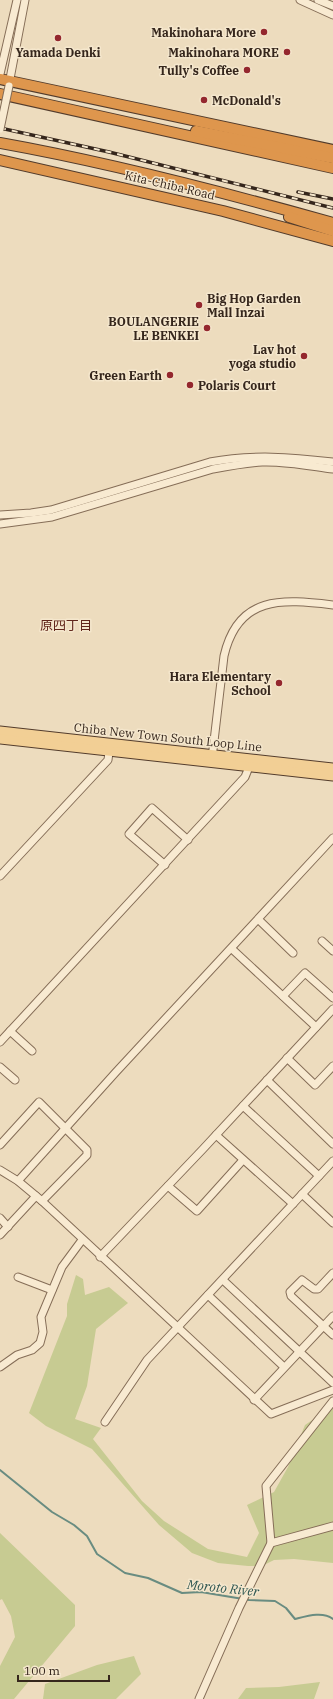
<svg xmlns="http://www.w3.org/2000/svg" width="333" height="1699" font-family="'IBM Plex Serif','Noto Sans JP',serif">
	<rect width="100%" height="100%" fill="#eddcbe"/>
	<g fill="#c7cb92">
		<path d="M76 1275 83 1279 85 1295 109 1287 128 1303 96 1329 87 1386 75 1419 101 1428 93 1439 142 1501 164 1521 208 1549 247 1557 259 1533 247 1505 274 1492 288 1467 305 1425 333 1406V1563L294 1559 274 1560 262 1566H248L218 1563 192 1553 159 1525 92 1449 46 1426 29 1413 67 1316V1304Z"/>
		<path d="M0 1533 75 1605V1626L14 1699H0V1666L15 1637 11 1616 2 1599 0 1600Z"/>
		<path d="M134 1656 141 1674 116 1699H43L45 1684 97 1665Z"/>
		<path d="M320 1682 314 1699H238L246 1688 279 1687Z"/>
	</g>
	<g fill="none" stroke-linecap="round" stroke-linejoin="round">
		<path stroke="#698c81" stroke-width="2" d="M0 1470 52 1512 74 1525 87 1536 97 1554 125 1573 148 1578 182 1593 201 1592 249 1600 275 1601 286 1608 295 1619C307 1616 323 1611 333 1619"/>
		<g stroke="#856d57" stroke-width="9">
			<g id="minor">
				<path d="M300 0 333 15"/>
				<path d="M318 0 333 6"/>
				<path d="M0 74 17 0"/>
				<path d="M9 84 25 0"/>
				<path d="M0 515 31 513 51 510 210 462C252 454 291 457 333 462"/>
				<path d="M0 524 52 517 213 469C229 466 245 463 262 462 285 461 310 466 333 469"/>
				<path d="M212 758 224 656C238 595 282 599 333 605"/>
				<path d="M165 865 129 834 152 808 188 840"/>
				<path d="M0 876 108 760 109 752"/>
				<path d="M259 920 293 953"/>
				<path d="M322 941 333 951"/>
				<path d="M232 949 316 1027"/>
				<path d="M283 996 305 973 333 998"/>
				<path d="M10 1031 32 1051"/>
				<path d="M0 1042 245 777 249 767"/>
				<path d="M287 1058 315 1085 333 1066"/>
				<path d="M0 1067 15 1080"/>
				<path d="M267 1080 333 1144"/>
				<path d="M243 1106 319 1176"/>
				<path d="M216 1135 293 1204"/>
				<path d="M0 1145 39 1102 87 1150V1155L42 1201"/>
				<path d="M0 1170 18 1181 42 1201 271 1414 333 1390"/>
				<path d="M18 1181 116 1072 333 838"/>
				<path d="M168 1186 197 1211 243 1160"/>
				<path d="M302 1194 333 1223"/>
				<path d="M0 1218 8 1227"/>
				<path d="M0 1235 36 1196"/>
				<path d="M100 1257 203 1149 333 1009"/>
				<path d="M333 1273 318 1289H314L302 1280 290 1292 291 1296 333 1335"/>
				<path d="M18 1277 52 1290"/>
				<path d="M223 1280 333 1383"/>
				<path d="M208 1295 284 1367"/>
				<path d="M0 1367 17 1355 32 1350 40 1343 43 1332 41 1317 62 1267 82 1240"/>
				<path d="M254 1400 333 1316"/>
				<path d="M105 1422 147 1360 333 1161"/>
				<path d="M271 1543 333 1526"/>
				<path d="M199 1699 239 1608 271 1543 266 1486 333 1401"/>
			</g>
		</g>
		<g stroke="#533c2c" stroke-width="11">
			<g id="major">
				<path d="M0 731 333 768"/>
				<path d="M0 739 333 776"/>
			</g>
		</g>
		<g stroke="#533c2c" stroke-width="12">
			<g id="highway">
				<path d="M0 79 333 150"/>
				<path d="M0 94 333 168"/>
				<path d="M196 131 333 158"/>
				<path d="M0 143C112 163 223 192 333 223"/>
				<path d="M0 160 223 211 333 241"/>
				<path d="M289 217 333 231"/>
			</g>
		</g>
		<use href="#minor" stroke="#f8ead1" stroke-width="7"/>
		<use href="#major" stroke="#f2cf95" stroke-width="9"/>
		<use href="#highway" stroke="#de964d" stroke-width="10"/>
		<g stroke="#35261c" stroke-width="3.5">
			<g id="rail">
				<path d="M0 128 109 152 333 208"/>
				<path d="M298 192 333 199"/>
			</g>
		</g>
		<use href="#rail" stroke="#f5e7cd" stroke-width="2" stroke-dasharray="6" stroke-linecap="butt"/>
		<g stroke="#856d57" stroke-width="9" stroke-linecap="butt">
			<path id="minor-bridge" d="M0 129 9 86"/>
		</g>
		<use href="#minor-bridge" stroke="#f8ead1" stroke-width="7"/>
	</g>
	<g fill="#94272e" stroke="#f5e7cd" stroke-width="1.5">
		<circle cx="264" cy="32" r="4"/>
		<circle cx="58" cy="38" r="4"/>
		<circle cx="287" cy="52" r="4"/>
		<circle cx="247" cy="70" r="4"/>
		<circle cx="204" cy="100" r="4"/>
		<circle cx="199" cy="305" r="4"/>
		<circle cx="207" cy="328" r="4"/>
		<circle cx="304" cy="356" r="4"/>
		<circle cx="170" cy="375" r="4"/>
		<circle cx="190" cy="385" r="4"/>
		<circle cx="279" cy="683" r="4"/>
	</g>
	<g text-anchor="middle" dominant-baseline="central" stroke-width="3" stroke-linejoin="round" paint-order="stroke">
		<g font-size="12" font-weight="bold" fill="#35261c" stroke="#f5e7cd" text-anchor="end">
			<text x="256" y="32">Makinohara More</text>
			<text x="58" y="52" text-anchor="middle">Yamada Denki</text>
			<text x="279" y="52">Makinohara MORE</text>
			<text x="239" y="70">Tully's Coffee</text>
			<text x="212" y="100" text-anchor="start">McDonald's</text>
			<text x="207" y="298" text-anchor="start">Big Hop Garden<tspan x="207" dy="14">Mall Inzai</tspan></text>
			<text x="199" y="321">BOULANGERIE<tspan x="199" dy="14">LE BENKEI</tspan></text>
			<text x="296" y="349">Lav hot<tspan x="296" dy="14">yoga studio</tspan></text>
			<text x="162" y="375">Green Earth</text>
			<text x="198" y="385" text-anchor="start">Polaris Court</text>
			<text x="271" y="676">Hara Elementary<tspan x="271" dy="14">School</tspan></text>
		</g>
		<g font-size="12" fill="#35261c" stroke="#f5e7cd">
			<text transform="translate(170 185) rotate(13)">Kita-Chiba Road</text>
			<text transform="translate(168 737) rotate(6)">Chiba New Town South Loop Line</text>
		</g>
		<g font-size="13" fill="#61261b" stroke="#f5e7cd">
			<text x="66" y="625">原四丁目</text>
		</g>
		<g font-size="13" font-style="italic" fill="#2b544f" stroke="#f5e7cd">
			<text transform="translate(223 1588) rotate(6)">Moroto River</text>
		</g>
	</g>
	<path d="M18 1675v6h91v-6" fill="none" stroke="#35261c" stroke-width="2"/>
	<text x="24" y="1675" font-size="12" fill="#35261c" stroke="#f5e7cd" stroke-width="3" paint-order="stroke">100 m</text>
</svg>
